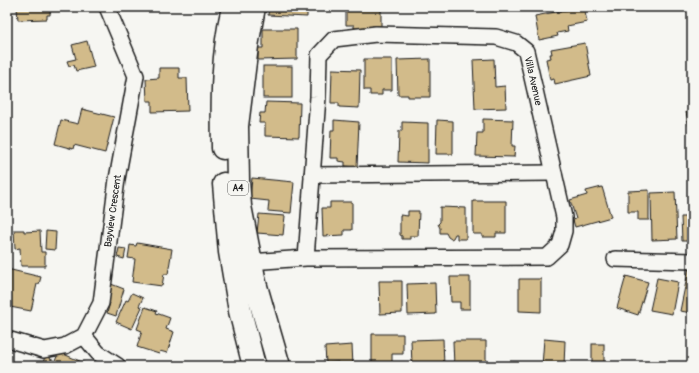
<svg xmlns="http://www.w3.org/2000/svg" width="699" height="373" font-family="Pangolin,sans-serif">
	<rect width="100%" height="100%" fill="#f6f6f2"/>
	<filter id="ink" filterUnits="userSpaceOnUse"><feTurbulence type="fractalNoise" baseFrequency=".025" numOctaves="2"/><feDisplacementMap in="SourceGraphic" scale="8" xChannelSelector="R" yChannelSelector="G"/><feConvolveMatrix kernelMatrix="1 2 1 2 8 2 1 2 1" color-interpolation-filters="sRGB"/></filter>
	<g filter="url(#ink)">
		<g fill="#d2bb8a" stroke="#1c1c1c">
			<path d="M30 7H50V15H47V19L18 20 17 8Z"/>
			<path d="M269 7H307V17L268 15Z"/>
			<path d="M346 7H381V26H372V28H354V25H346Z"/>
			<path d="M581 7H584L587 22 567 26 568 31 557 33 558 36 539 40 535 16Z"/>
			<path d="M263 29H297V59L258 60V48H263Z"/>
			<path d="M87 41 94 67 76 71 74 65 69 66 67 61 76 59 72 45Z"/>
			<path d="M585 43 591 76 555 84 554 79 550 80 546 59 551 58 550 54H552L551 49Z"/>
			<path d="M364 59H392V90H382V95H370V90H364Z"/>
			<path d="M430 59V97H408V95H398L397 60Z"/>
			<path d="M494 59 495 87 505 86 506 108 475 109 473 60Z"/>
			<rect x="263" y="66" width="29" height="32"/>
			<path d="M159 68H179V78H187L188 111 152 112V101H147L146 79 159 78Z"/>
			<path d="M332 69 360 70 359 108 339 107V103H331Z"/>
			<path d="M266 102 300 103 299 137 265 136V123H259L260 113H265Z"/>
			<path d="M82 109 114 117 105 153 74 145 73 149 55 144 61 120 78 124Z"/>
			<path d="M692 111V125L689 126 686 112Z"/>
			<path d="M483 119 513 120 512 146H515L514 157 476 156 477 133H483Z"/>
			<path d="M334 120 359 122 357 167 345 166V162L338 161V158H330L331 130H334Z"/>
			<path d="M437 120 453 121V154H436Z"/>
			<path d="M402 122 428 123V163L398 162 399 131H402Z"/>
			<path d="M252 178 294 182 291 213 268 211 269 201 250 199Z"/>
			<path d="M602 187 611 217 575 227 573 220 576 219 570 200 587 195 586 191Z"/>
			<path d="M649 190V220H638V212H628V191Z"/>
			<path d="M675 192 677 239 652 240 651 193Z"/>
			<path d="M473 201H506V233H496V237H482V234H473Z"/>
			<path d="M330 202H352V230H344V235L323 236 322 208H330Z"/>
			<path d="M440 207 466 208V239H457V234H455L453 238 451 239 448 237 446 233H440V228L438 224 440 222Z"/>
			<path d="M408 211H419L418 236H410V239H402V236L400 235V215L408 216Z"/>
			<path d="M259 214 285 216 283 235 257 233Z"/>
			<path d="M681 217H692V241H682Z"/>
			<path d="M14 230H24V232L40 231 41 252H45V266H21L20 248 15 249Z"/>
			<path d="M46 231 56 232 55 250 45 249Z"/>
			<path d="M137 243 172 249 168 274H164L162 286 132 282 135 259 128 258 130 245 136 246Z"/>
			<path d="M119 248 126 249 124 259 117 257Z"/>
			<path d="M689 267 692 268V313L680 311Z"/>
			<path d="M7 269 41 277 39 284H37L31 311 10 307 9 310H7Z"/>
			<path d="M626 276 648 282 638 315 617 308Z"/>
			<path d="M450 277H470V309H460V302H451Z"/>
			<path d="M657 278 678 282 672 314 650 310Z"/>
			<path d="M519 279H541V312L519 311Z"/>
			<path d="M379 281H402V313L380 314Z"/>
			<path d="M435 283 436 314 408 315 407 284Z"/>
			<path d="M111 284 124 289 116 316 107 313 110 303 105 301Z"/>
			<path d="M132 293 143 298 139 306 142 307 132 329 116 322 126 300 128 301Z"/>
			<path d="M145 307 157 311 156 313 170 318 166 329 174 332 167 353 160 351 159 354 137 347 142 331 137 329Z"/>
			<path d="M372 334H403V354H392V366H372Z"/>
			<path d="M443 339 444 366H412L411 340Z"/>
			<path d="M544 339 565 341 564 366H542Z"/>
			<path d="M453 341H486V366H454Z"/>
			<rect x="592" y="344" width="12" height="22"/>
			<path d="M352 345 353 366H339L338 362 326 363 325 347Z"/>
			<path d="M59 352 91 366H42L46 353 52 355 50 359 55 361Z"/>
		</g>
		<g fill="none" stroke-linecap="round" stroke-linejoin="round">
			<g stroke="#1c1c1c" stroke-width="18">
				<g id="minor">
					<path d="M312 175 554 173"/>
					<path d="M615 259 692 261"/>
					<path d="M250 262 306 258 547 257 560 245 564 231V217L526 51 516 43 496 37 376 34 334 39 319 55 318 97 306 258"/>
					<path d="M84 336 98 353 118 366"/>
					<path d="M7 339 44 350 65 346 84 336 101 303 117 179 136 76 107 7"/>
				</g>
			</g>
			<g stroke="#1c1c1c" stroke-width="25">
				<g id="trunk">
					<path d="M254 7 247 46 237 126 238 181 240 206 255 283 279 366"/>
					<path d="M223 148C222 100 222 54 233 7"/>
					<path d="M224 184 230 252 240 311 254 366"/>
				</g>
			</g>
			<use href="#minor" stroke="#f6f6f2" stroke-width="15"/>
			<use href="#trunk" stroke="#f6f6f2" stroke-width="22"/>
		</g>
	</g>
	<g text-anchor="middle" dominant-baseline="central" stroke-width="3.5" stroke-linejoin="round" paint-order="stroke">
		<rect fill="#f6f6f2" stroke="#5d5d5c" stroke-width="1" x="228" y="181" width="20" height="14" rx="3"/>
		<g font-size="9" font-weight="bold" fill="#1c1c1c">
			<text x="238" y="188">A4</text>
		</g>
		<g font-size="10" fill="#1c1c1c" stroke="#f6f6f2">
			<text transform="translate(533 81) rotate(77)">Villa Avenue</text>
			<text transform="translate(113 211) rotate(-82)">Bayview Crescent</text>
		</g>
	</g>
	<rect width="699" height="373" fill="none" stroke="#f6f6f2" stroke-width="24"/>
	<rect x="12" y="12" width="675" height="349" fill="none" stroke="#1c1c1c" stroke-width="1.5" filter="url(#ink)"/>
</svg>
